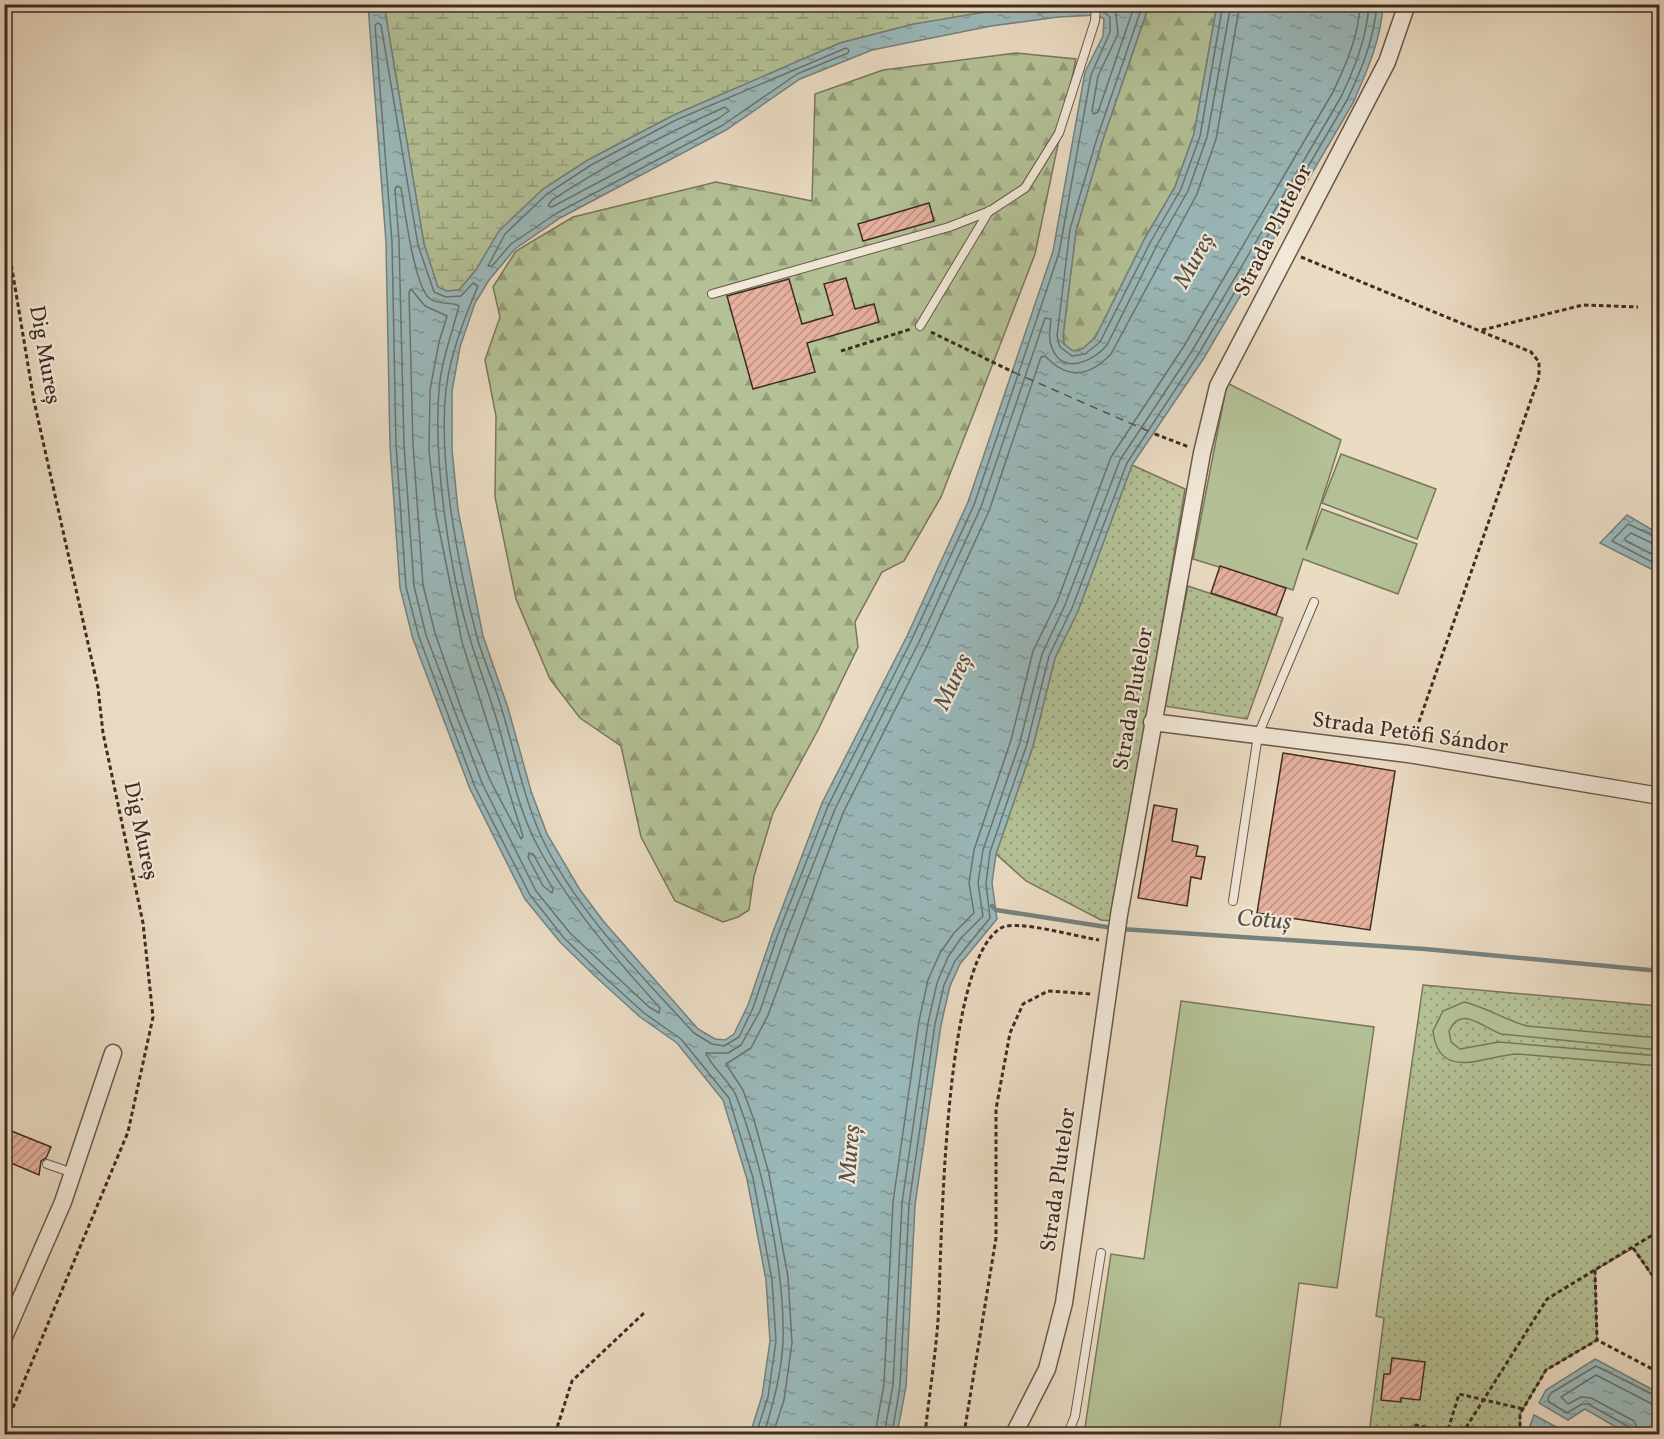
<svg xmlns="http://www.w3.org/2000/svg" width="1664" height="1439" font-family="Vollkorn,serif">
	<defs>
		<pattern id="grass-dots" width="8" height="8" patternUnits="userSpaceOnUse" patternTransform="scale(1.5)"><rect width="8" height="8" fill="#b4c196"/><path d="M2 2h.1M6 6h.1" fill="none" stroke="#949d7a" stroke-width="1.8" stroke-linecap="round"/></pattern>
		<pattern id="forest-firs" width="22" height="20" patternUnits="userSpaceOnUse" patternTransform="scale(1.5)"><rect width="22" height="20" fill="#b4c196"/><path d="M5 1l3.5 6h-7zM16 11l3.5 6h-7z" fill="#949d7a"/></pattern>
		<pattern id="wetland-marsh" width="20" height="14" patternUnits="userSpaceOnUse" patternTransform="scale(1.5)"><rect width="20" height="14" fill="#b4c196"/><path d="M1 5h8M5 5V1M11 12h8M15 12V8" fill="none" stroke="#949d7a"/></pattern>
		<pattern id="water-ripples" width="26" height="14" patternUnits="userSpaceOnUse" patternTransform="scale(1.5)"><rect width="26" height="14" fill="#9ab9bb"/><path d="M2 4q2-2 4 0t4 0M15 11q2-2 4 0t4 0" fill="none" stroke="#7f9798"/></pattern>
		<pattern id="building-hatch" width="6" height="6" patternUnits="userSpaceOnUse" patternTransform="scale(1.5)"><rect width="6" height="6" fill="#e6b09f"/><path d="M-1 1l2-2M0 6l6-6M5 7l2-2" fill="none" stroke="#bc8f81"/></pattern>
	</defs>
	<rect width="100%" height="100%" fill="#eadbc3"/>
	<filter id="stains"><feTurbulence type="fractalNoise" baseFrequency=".00333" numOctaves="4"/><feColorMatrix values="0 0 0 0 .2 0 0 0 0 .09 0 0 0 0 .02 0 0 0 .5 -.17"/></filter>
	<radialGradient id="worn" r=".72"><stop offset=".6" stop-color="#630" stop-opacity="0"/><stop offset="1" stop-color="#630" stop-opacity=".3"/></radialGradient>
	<g fill="url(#grass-dots)" stroke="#7a765c" stroke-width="1.5">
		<path d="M1132 465 1185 489 1112 921 1101 920 1026 881 996 854 1033 746 1055 658 1078 611Z"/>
		<path d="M1188 586 1283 618 1247 719 1164 706Z"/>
		<path d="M1423 985 1659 1006V1286L1633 1248 1595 1270 1597 1340 1546 1370 1520 1414V1434H1369L1384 1318 1376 1316Z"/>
	</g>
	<g fill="url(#forest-firs)" stroke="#7a765c" stroke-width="1.5">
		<path d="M1149 5H1217L1194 134 1175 187 1145 238 1095 338 1082 349 1073 351 1064 344 1063 336 1076 231 1103 139Z"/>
		<path d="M1016 53 1076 59 1035 254 975 410 941 497 904 561 882 572 855 622 858 647 818 730 773 813 754 876 749 910 738 917 723 922 675 901 641 837 621 746 580 718 550 679 516 599 495 497 496 416 485 360 500 317 493 287 516 251 573 217 716 182 812 201 815 94 883 70Z"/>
	</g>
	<path fill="url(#wetland-marsh)" stroke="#7a765c" stroke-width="1.5" d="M384 5H1056L914 24 840 43 674 115 588 160 543 189 500 231 476 270 459 290 447 291 438 288 424 244Z"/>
	<g fill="#b4c196" stroke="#7a765c" stroke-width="1.5">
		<path d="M1227 383 1341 440 1306 550 1322 509 1417 544 1398 594 1303 559 1293 590 1193 559Z"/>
		<path d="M1341 454 1436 489 1417 539 1322 503Z"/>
		<path d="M1181 1001 1374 1027 1337 1288 1299 1283 1279 1434H1084L1111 1254 1144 1259Z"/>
		<path d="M1464 1002C1486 1007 1505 1020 1527 1026L1659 1038V1050L1501 1034C1483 1028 1461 1004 1449 1031L1451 1042 1460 1049 1499 1042 1659 1056V1066L1518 1054C1485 1055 1439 1083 1433 1031L1443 1011Z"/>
	</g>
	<g fill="url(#water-ripples)" stroke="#76817d" stroke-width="1.5" fill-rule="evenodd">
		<path d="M368 5H384L424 244 438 287 447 291 459 290 476 270 499 231 543 189 588 160 674 115 840 43 914 24 979 13 1055 5H1149L1103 139 1076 231 1063 336 1064 344 1073 351 1082 349 1095 338 1145 238 1175 187 1194 134 1217 5H1383C1381 40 1367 71 1353 103L1204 358 1132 465 1078 611 1055 658 1033 746 996 854 992 883 997 919 960 964 950 986 941 1025 915 1205 906 1387 897 1434H750L762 1396 770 1341 766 1280 747 1179 723 1100 677 1043 640 1017 597 978 560 942 525 899 470 789 413 639 400 588 390 446 386 242ZM1097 15 1104 19 1103 36 1085 72 1053 251 968 502 907 636 822 803 773 932 748 1005 734 1034 725 1040 715 1039 698 1029 604 922 580 890 547 834 531 791 508 708 483 636 458 510 452 450V391L460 347 475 303 489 280 515 249 560 218 726 130 800 79 872 50 991 26 1058 17Z"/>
		<path d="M1627 515 1659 534V573L1600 543Z"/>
		<path d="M1595 1359 1659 1393V1434H1628L1585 1409 1568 1420 1539 1403 1546 1390Z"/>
		<path d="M1534 1415 1562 1430 1563 1434H1527Z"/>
	</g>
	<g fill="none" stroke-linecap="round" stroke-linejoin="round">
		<g stroke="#6c726e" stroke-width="1.5">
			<path d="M1036 4 1035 11 1038 13 1090 9"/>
			<path d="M1107 4 1116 14 1118 34 1098 76 1092 111 1094 114 1098 112 1135 4"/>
			<path d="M1143 4 1097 138 1070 229 1057 336 1060 347 1072 356 1085 354 1100 342 1151 241 1181 189 1200 136 1223 4"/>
			<path d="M846 48 849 50 848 53 797 74 723 125 557 213 511 244 492 266H488L505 234 547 194 591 165 676 120Z"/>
			<path d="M725 107 729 111 719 118 552 207 548 206 552 200C607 164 665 134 725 107Z"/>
			<path d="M397 186 401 188C405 211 414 284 429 298 438 306 452 301 459 306 452 334 441 361 439 390 433 462 450 573 471 642 478 665 487 688 494 711 508 754 515 801 535 841 567 903 614 957 660 1008L659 1013 649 1007 570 933 536 891 482 783 426 635 414 586 404 445 399 241 395 189Z"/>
			<path d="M411 289 425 306 447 316 439 342 430 390 429 451 436 514 462 642 523 836 521 839 490 780 463 714 435 633 423 585 413 444 409 292Z"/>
			<path d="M1660 539 1628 524 1612 541 1660 566"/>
			<path d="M1660 547 1631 533 1625 538 1626 541 1660 558"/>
			<path d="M529 853 533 854 553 889 552 893 543 886 528 857Z"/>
			<path d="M756 1434 768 1397 776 1341 772 1280 753 1178 729 1098 681 1039 644 1013 601 974 564 938 530 895 475 787 419 637 406 587 396 445 392 242 375 25 378 23 381 25 418 245 434 292 446 297 461 296 473 283 478 286C464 319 451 352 446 389 438 463 458 565 477 637 484 662 495 685 502 710 515 752 523 796 541 836 576 911 639 973 694 1033L712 1044 724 1046 739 1037 753 1008 778 934 828 806 912 639 974 505 1059 253 1091 75 1110 32V17L1101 10"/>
			<path d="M764 1434C773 1404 782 1372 783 1340 785 1271 762 1163 737 1098 731 1081 712 1069 706 1053H728L741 1045 760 1011 785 936 835 809 919 642 981 507 1045 318 1051 319C1050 329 1048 339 1052 348 1063 376 1094 361 1107 345L1157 245 1188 191 1207 137 1231 4"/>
			<path d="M773 1434 784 1400 792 1343 788 1277 769 1174 754 1120 743 1090 726 1064 751 1048 768 1015 843 813 927 646 989 511 1041 357 1045 356C1068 380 1089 377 1111 354L1197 194 1216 139 1240 4"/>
			<path d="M875 1434 884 1384 893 1202 919 1021 928 980 940 953 954 933 974 913 969 883 974 850 1011 740 1033 651 1057 602 1111 457 1184 346 1333 92C1346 64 1359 36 1360 4"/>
			<path d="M884 1434 893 1385 902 1203 928 1023 937 983 948 957 961 938 983 916 978 883 983 850 1020 742 1042 654 1065 605 1120 460 1192 351 1341 97C1355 67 1367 37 1369 4"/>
			<path d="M892 1434 900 1386 909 1204 935 1024 944 985 955 961 990 918 986 883 990 852 1027 744 1049 656 1072 608 1127 463 1198 355 1347 100C1362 69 1374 39 1377 4"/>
			<path d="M1632 1434 1629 1427 1588 1404H1582L1567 1413 1549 1402 1548 1398 1551 1393 1596 1366 1660 1398"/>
			<path d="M1640 1434 1634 1421 1591 1398 1581 1397 1568 1404 1561 1397 1596 1375 1652 1404 1660 1405"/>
		</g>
		<g stroke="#76817d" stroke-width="4.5">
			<path d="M992 906 996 910 1113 928"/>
			<path d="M1121 929 1425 949 1660 971"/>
		</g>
		<path stroke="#564f48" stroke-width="1.5" stroke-dasharray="8 6" stroke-linecap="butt" d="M1013 372 1155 434"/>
	</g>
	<g fill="url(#building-hatch)" stroke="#3f2c21" stroke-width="1.5">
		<path d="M929 203 934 221 863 241 858 224Z"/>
		<path d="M846 278 855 309 874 304 879 322 807 343 815 372 753 389 727 296 789 279 802 324 833 315 824 284Z"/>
		<path d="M1220 566 1286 588 1276 615 1211 593Z"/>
		<path d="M1283 753 1395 771 1370 930 1257 913Z"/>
		<path d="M1154 805 1177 809 1172 841 1198 846 1196 856 1205 857 1201 879 1191 877 1187 906 1138 898Z"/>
		<path d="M4 1128 51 1147 46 1158 41 1161 39 1175 4 1160Z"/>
		<path d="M1392 1358 1425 1362 1420 1400 1401 1398V1402L1381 1400 1384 1374H1390Z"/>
	</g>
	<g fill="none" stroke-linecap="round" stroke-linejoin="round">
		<g stroke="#6a584a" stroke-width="10">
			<g id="lane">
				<path d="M712 294 949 227 990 211 1025 188 1059 133 1095 21 1096 4"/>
				<path d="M920 326 989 211"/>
				<path d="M1233 901 1258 735 1314 602"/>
				<path d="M47 1164 73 1173"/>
				<path d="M1068 1434 1075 1416 1101 1253"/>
			</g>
		</g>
		<g stroke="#6a584a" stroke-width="19">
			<g id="street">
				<path d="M1152 722 1408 754 1660 796"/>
				<path d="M4 1337 63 1202 113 1053"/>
				<path d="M1014 1434 1047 1369 1064 1303 1119 915 1202 453 1218 386 1387 62 1407 4"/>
			</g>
		</g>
		<g stroke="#3f2c21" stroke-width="3" stroke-dasharray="4.5 3" stroke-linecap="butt">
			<path d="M4 221 34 401 98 688 103 733 143 923 153 1017 128 1132 4 1429"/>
			<path d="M1301 257 1531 352 1539 362V377L1413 739"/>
			<path d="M1482 330 1583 305 1638 307"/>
			<path d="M931 332 1013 372"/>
			<path d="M841 351 911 329"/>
			<path d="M1155 434 1189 447"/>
			<path d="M1633 1248 1660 1286"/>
			<path d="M1595 1270 1597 1340"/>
			<path d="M555 1434 572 1381 644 1313"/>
			<path d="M925 1434C929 1397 935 1359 938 1321 942 1251 942 962 1001 928 1016 919 1078 937 1099 940"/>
			<path d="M964 1434 996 1238V1109L1010 1033 1023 1004 1048 991 1091 994"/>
			<path d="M1414 1434 1416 1425 1447 1433 1459 1394 1523 1409"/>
			<path d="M1462 1434 1547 1299 1654 1234H1660"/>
			<path d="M1520 1434V1414L1546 1370 1597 1340 1660 1373"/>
		</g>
		<use href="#lane" stroke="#f1e8d8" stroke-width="8"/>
		<use href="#street" stroke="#f1e8d8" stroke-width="16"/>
	</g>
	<g text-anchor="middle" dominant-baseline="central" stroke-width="4.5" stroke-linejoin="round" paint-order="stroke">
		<g font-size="22" fill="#3f2c21" stroke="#f1e8d8">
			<text transform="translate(1274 231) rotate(-63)">Strada Plutelor</text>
			<text transform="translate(44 355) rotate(80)">Dig Mureș</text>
			<text transform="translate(1134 699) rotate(-80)">Strada Plutelor</text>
			<text transform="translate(1410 734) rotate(8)">Strada Petöfi Sándor</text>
			<text transform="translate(140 831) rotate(78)">Dig Mureș</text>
			<text transform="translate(1059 1180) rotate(-82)">Strada Plutelor</text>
		</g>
		<g font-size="24" font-style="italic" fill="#564f48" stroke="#f1e8d8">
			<text transform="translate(1195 261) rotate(-61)">Mureș</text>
			<text transform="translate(954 682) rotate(-65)">Mureș</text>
			<text transform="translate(1264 921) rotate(4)">Cotuș</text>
			<text transform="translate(851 1154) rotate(-85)">Mureș</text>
		</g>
	</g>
	<rect width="1664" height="1439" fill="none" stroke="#eadbc3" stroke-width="24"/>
	<rect x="6" y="6" width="1652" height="1427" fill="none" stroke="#3f2c21" stroke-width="3"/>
	<rect x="12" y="12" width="1640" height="1415" fill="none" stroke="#3f2c21" stroke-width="1.5"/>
	<rect width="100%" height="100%" filter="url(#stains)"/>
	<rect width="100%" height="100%" fill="url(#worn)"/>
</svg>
